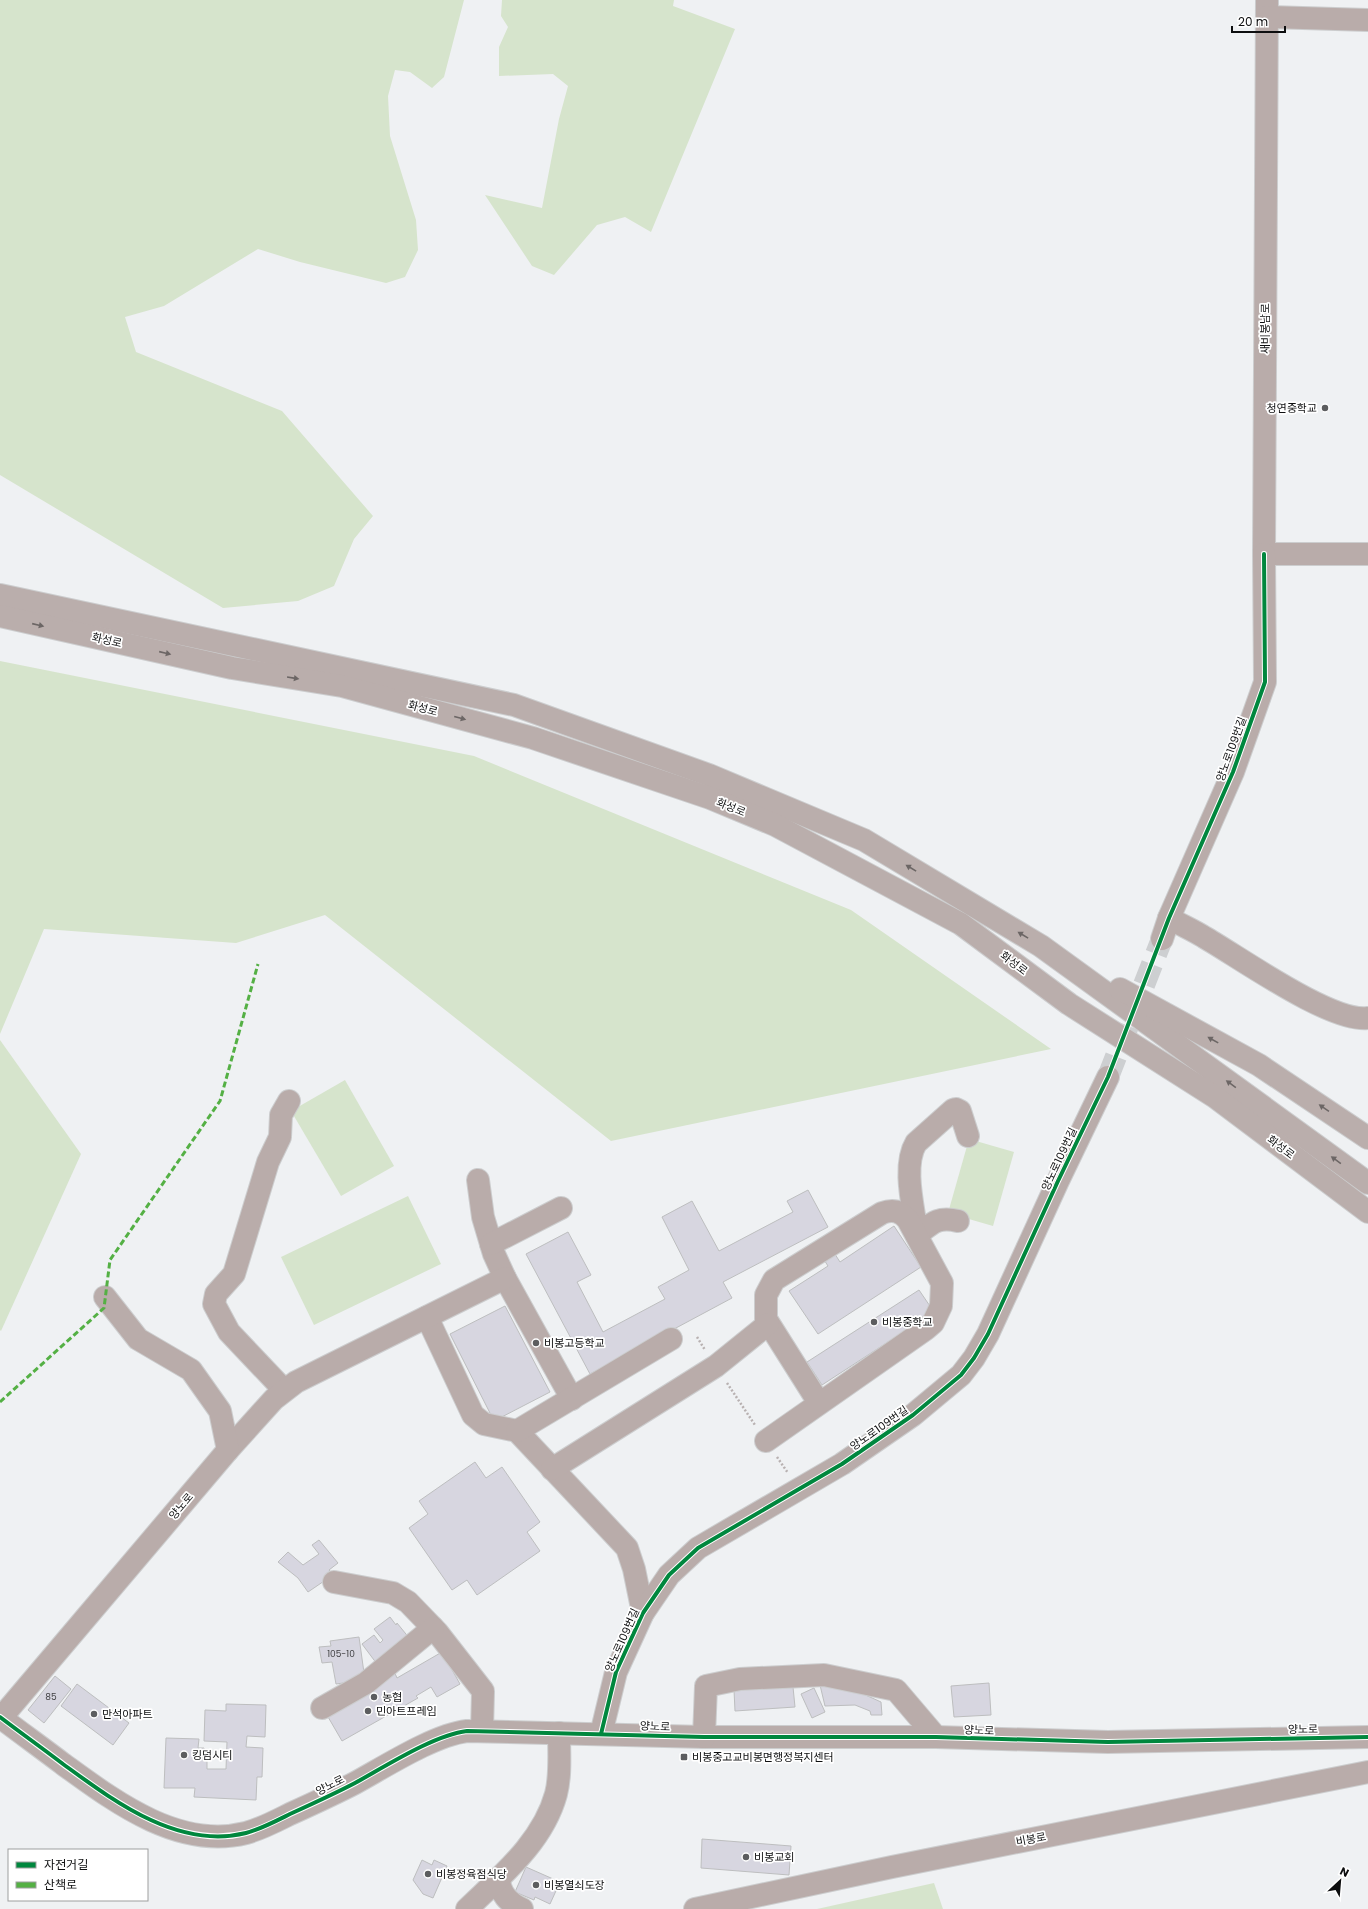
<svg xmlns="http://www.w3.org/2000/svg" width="1368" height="1909" font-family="Poppins,'Noto Sans KR',sans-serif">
	<rect width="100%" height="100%" fill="#eff1f3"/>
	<g fill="#d6e4cc">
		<path d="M0 0H464L444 77 432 88 410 72 395 70 388 96 390 136 416 220 418 250 405 277 386 283 300 262 258 249 164 306 125 317 136 352 282 411 373 516 354 539 334 586 298 601 223 608 0 475Z"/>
		<path d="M502 0H674L673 6 735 29 651 232 625 217 597 225 554 275 532 266 485 195 542 208 559 119 568 86 553 74 499 76V47L508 27 501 16Z"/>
		<path d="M0 661 474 756 851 910 1051 1049 611 1141 325 915 236 943 44 929 0 1034Z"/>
		<path d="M0 1040 81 1154 1 1331 0 1330Z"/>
		<path d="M345 1080 394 1166 341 1196 291 1111Z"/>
		<path d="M969 1139 1014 1152 993 1226 948 1213Z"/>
		<path d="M408 1196 441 1264 314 1325 281 1257Z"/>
		<path d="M934 1883 943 1909H817Z"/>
	</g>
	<g fill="#d7d6e0" stroke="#bdbebf">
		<path d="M808 1190 828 1227 723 1282 732 1298 590 1374 526 1254 568 1232 591 1275 577 1282 603 1332 665 1299 658 1287 689 1270 662 1217 692 1201 719 1251 793 1212 787 1201Z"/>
		<path d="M894 1226 921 1267 818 1334 789 1291 828 1266 821 1255 831 1248 840 1262Z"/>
		<path d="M919 1290 934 1312 822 1385 807 1362Z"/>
		<path d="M505 1306 550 1392 494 1421 450 1334Z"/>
		<path d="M475 1462 486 1478 502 1467 540 1522 527 1532 540 1551 477 1595 467 1580 452 1590 409 1528 428 1514 419 1501Z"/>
		<path d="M319 1540 338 1563 329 1570 333 1575 308 1592 298 1578 278 1562 288 1552 303 1565 319 1554 312 1545Z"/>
		<path d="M390 1617 396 1625 397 1623 410 1639 377 1664 362 1644 374 1635 380 1643 383 1640 374 1629Z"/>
		<path d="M359 1637 365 1680 336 1684 332 1662 322 1663 319 1647 331 1646 330 1641Z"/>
		<path d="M442 1652 460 1684 437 1697 431 1687 416 1696 418 1698 342 1741 324 1710 394 1671 397 1678Z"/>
		<path d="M55 1676 71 1689 44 1723 28 1710Z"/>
		<path d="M839 1683 881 1702 882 1715H871L870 1711 855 1705 825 1706 820 1685Z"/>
		<path d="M989 1683 991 1715 954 1717 951 1686Z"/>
		<path d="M77 1684 129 1723 113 1745 61 1706Z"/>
		<path d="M793 1687 795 1707 735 1711 734 1690Z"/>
		<path d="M814 1688 825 1712 812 1718 801 1694Z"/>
		<path d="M226 1704 266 1705 265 1737 247 1736 246 1747 263 1748 262 1777H257L256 1800 194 1797 195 1788H164L166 1738 199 1739 198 1748H204L203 1761H207V1769H226L227 1742 204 1741 205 1710 226 1711Z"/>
		<path d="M702 1839 791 1846 789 1875 701 1868Z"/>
		<path d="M422 1860 432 1865 434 1860 447 1866 433 1898 423 1894 413 1880Z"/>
		<path d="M526 1867 560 1882 550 1904 535 1897 534 1900 515 1892Z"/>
	</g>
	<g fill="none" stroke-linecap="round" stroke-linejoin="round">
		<path stroke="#cdcfd1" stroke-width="22" stroke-dasharray="22 11" stroke-linecap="butt" d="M1108 1077 1162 939"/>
		<g stroke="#cccdce" stroke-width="24">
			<g id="minor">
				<path d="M1267 0 1264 554H1368"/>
				<path d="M1267 17 1368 20"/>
				<path d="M1169 918C1181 925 1193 930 1204 937 1239 957 1331 1023 1368 1018"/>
				<path d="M1162 939 1169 918 1233 772 1265 682 1264 554"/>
				<path d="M478 1180 483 1217 494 1254 505 1278 572 1399"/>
				<path d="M958 1221C938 1216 932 1223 917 1235 914 1209 902 1166 916 1143L953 1110 956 1109 960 1111 968 1136"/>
				<path d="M491 1244 561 1208"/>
				<path d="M427 1317 473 1415 484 1424 517 1431 627 1548 634 1569 643 1613"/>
				<path d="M284 1390 229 1332 214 1304 216 1294 234 1274 268 1162 280 1137 281 1115 289 1101"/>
				<path d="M517 1431 671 1339"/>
				<path d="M766 1441 926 1329 933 1323 941 1306 942 1283 908 1220C901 1211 893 1209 882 1213L774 1280 766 1295V1319L819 1403"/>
				<path d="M228 1450 274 1399 296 1382 505 1278"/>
				<path d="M552 1469 716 1366 768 1324"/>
				<path d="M334 1582 393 1593 408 1602 437 1632 483 1691 482 1731"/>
				<path d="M322 1708 366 1683 433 1628"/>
				<path d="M0 1717C21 1733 42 1748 63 1764 114 1801 178 1850 246 1833 261 1829 276 1821 290 1814 312 1804 334 1794 355 1783 386 1766 434 1735 467 1731L704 1737H936L1108 1742 1368 1737"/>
				<path d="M1 1718 228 1450 220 1411 191 1370 138 1339 105 1297"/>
				<path d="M601 1734 616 1672 643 1613 669 1575 698 1548 842 1464 913 1415 961 1375 974 1358 988 1334 1058 1181 1108 1077"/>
				<path d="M704 1737 706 1686 740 1679 824 1675 896 1690 936 1737"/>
				<path d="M499 1878C499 1893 509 1903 522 1909"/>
				<path d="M467 1909C501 1876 543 1842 556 1794 561 1775 559 1753 559 1733"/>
				<path d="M695 1909 892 1867 1368 1772"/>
			</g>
		</g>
		<g stroke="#cccdce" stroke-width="24">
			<g id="major">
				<path d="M0 595 514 705 709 775 864 840 1041 946 1368 1183"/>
				<path d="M0 616 232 668 342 686 533 738 710 798 775 825 961 924 1069 1004 1215 1097 1368 1212"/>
				<path d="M1120 989 1259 1065 1368 1138"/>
			</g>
		</g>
		<g stroke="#b8b1b1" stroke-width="2.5" stroke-dasharray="2 2" stroke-linecap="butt">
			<path d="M697 1337 705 1350"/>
			<path d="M727 1383 755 1425"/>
			<path d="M777 1457 788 1473"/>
		</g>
		<use href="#minor" stroke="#b9acaa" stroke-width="22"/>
		<use href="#major" stroke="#baaeac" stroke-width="22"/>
		<path stroke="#54b044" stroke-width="3" stroke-dasharray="6 3" stroke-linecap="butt" d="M0 1402 104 1308 110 1260 220 1101 258 964"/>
		<g stroke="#fff" stroke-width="6">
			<g id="cycleway">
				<path d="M0 1717C21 1733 42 1748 63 1764 114 1801 178 1850 246 1833 261 1829 276 1821 290 1814 312 1804 334 1794 355 1783 386 1766 434 1735 467 1731L704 1737H936L1108 1742 1368 1737"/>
				<path d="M601 1734 616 1672 643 1613 669 1575 698 1548 842 1464 913 1415 961 1375 974 1358 988 1334 1058 1181 1108 1077 1169 918 1233 772 1265 682 1264 554"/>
			</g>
		</g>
		<use href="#cycleway" stroke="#00873e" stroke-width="4"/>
	</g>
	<defs><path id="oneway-solid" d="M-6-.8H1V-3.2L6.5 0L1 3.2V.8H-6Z"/></defs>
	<g fill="#6c6665">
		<use href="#oneway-solid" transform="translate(38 625) rotate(13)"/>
		<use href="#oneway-solid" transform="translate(165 653) rotate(13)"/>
		<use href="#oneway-solid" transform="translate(293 678) rotate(9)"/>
		<use href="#oneway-solid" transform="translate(460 718) rotate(15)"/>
		<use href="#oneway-solid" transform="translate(911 868) rotate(-149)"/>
		<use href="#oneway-solid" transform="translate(1023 935) rotate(-149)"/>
		<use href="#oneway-solid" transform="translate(1213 1040) rotate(-151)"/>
		<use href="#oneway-solid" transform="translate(1231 1084) rotate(-144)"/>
		<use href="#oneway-solid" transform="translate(1324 1108) rotate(-146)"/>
		<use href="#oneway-solid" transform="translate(1336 1160) rotate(-144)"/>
	</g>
	<g fill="#5c5d5f" stroke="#fff" stroke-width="1.5">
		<circle cx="1325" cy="408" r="4"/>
		<circle cx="874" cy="1322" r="4"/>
		<circle cx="536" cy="1343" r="4"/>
		<circle cx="374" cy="1697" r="4"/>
		<circle cx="368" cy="1711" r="4"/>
		<circle cx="94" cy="1714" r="4"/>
		<circle cx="184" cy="1755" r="4"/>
		<rect x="680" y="1753" width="8" height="8" rx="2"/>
		<circle cx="746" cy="1857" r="4"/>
		<circle cx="428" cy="1874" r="4"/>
		<circle cx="536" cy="1885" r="4"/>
	</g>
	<g text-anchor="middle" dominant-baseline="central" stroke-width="3.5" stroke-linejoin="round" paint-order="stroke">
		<g font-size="9" fill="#404043">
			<text x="341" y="1654">105-10</text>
			<text x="51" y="1697">85</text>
		</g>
		<g font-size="11" fill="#0d0e0f" stroke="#fff">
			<text transform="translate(1265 329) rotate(-90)">새비봉남로</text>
			<text transform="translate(107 640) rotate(13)">화성로</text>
			<text transform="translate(423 708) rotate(15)">화성로</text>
			<text transform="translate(1231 749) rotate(-70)">양노로109번길</text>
			<text transform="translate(731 807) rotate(22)">화성로</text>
			<text transform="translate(1014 963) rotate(37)">화성로</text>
			<text transform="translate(1281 1147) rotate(37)">화성로</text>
			<text transform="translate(1059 1159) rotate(-65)">양노로109번길</text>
			<text transform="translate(879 1428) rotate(-35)">양노로109번길</text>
			<text transform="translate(181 1506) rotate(-50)">양노로</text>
			<text transform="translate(622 1640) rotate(-66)">양노로109번길</text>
			<text transform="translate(655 1726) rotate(2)">양노로</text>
			<text transform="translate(1303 1729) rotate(-1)">양노로</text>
			<text transform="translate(979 1730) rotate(2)">양노로</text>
			<text transform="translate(330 1785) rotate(-27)">양노로</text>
			<text transform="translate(1031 1839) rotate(-11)">비봉로</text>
		</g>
		<g font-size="11" fill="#0d0e0f" stroke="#fff" text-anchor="start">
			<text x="1317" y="408" text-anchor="end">청연중학교</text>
			<text x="882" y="1322">비봉중학교</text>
			<text x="544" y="1343">비봉고등학교</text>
			<text x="382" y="1697">농협</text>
			<text x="376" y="1711">민아트프레임</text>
			<text x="102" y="1714">만석아파트</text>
			<text x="192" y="1755">킹덤시티</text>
			<text x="692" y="1757">비봉중고교비봉면행정복지센터</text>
			<text x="754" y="1857">비봉교회</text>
			<text x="436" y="1874">비봉정육점식당</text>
			<text x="544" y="1885">비봉열쇠도장</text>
		</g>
	</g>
	<rect x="8" y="1849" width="140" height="52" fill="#ffffff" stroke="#9e9f9f"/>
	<rect x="16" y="1862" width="20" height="6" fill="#00873e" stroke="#9e9f9f"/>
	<text x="44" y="1869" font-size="12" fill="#0d0e0f">자전거길</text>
	<rect x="16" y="1882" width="20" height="6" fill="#54b044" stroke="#9e9f9f"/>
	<text x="44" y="1889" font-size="12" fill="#0d0e0f">산책로</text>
	<g transform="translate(1340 1881) rotate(26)" stroke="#ffffff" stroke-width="3" paint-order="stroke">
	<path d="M0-3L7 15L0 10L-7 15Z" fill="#0d0e0f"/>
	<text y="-6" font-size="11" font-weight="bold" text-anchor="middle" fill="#0d0e0f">N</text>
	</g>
	<path d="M1232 26v6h53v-6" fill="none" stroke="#0d0e0f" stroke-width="2"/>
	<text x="1238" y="26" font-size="12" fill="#0d0e0f" stroke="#ffffff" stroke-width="3" paint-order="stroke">20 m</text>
</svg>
